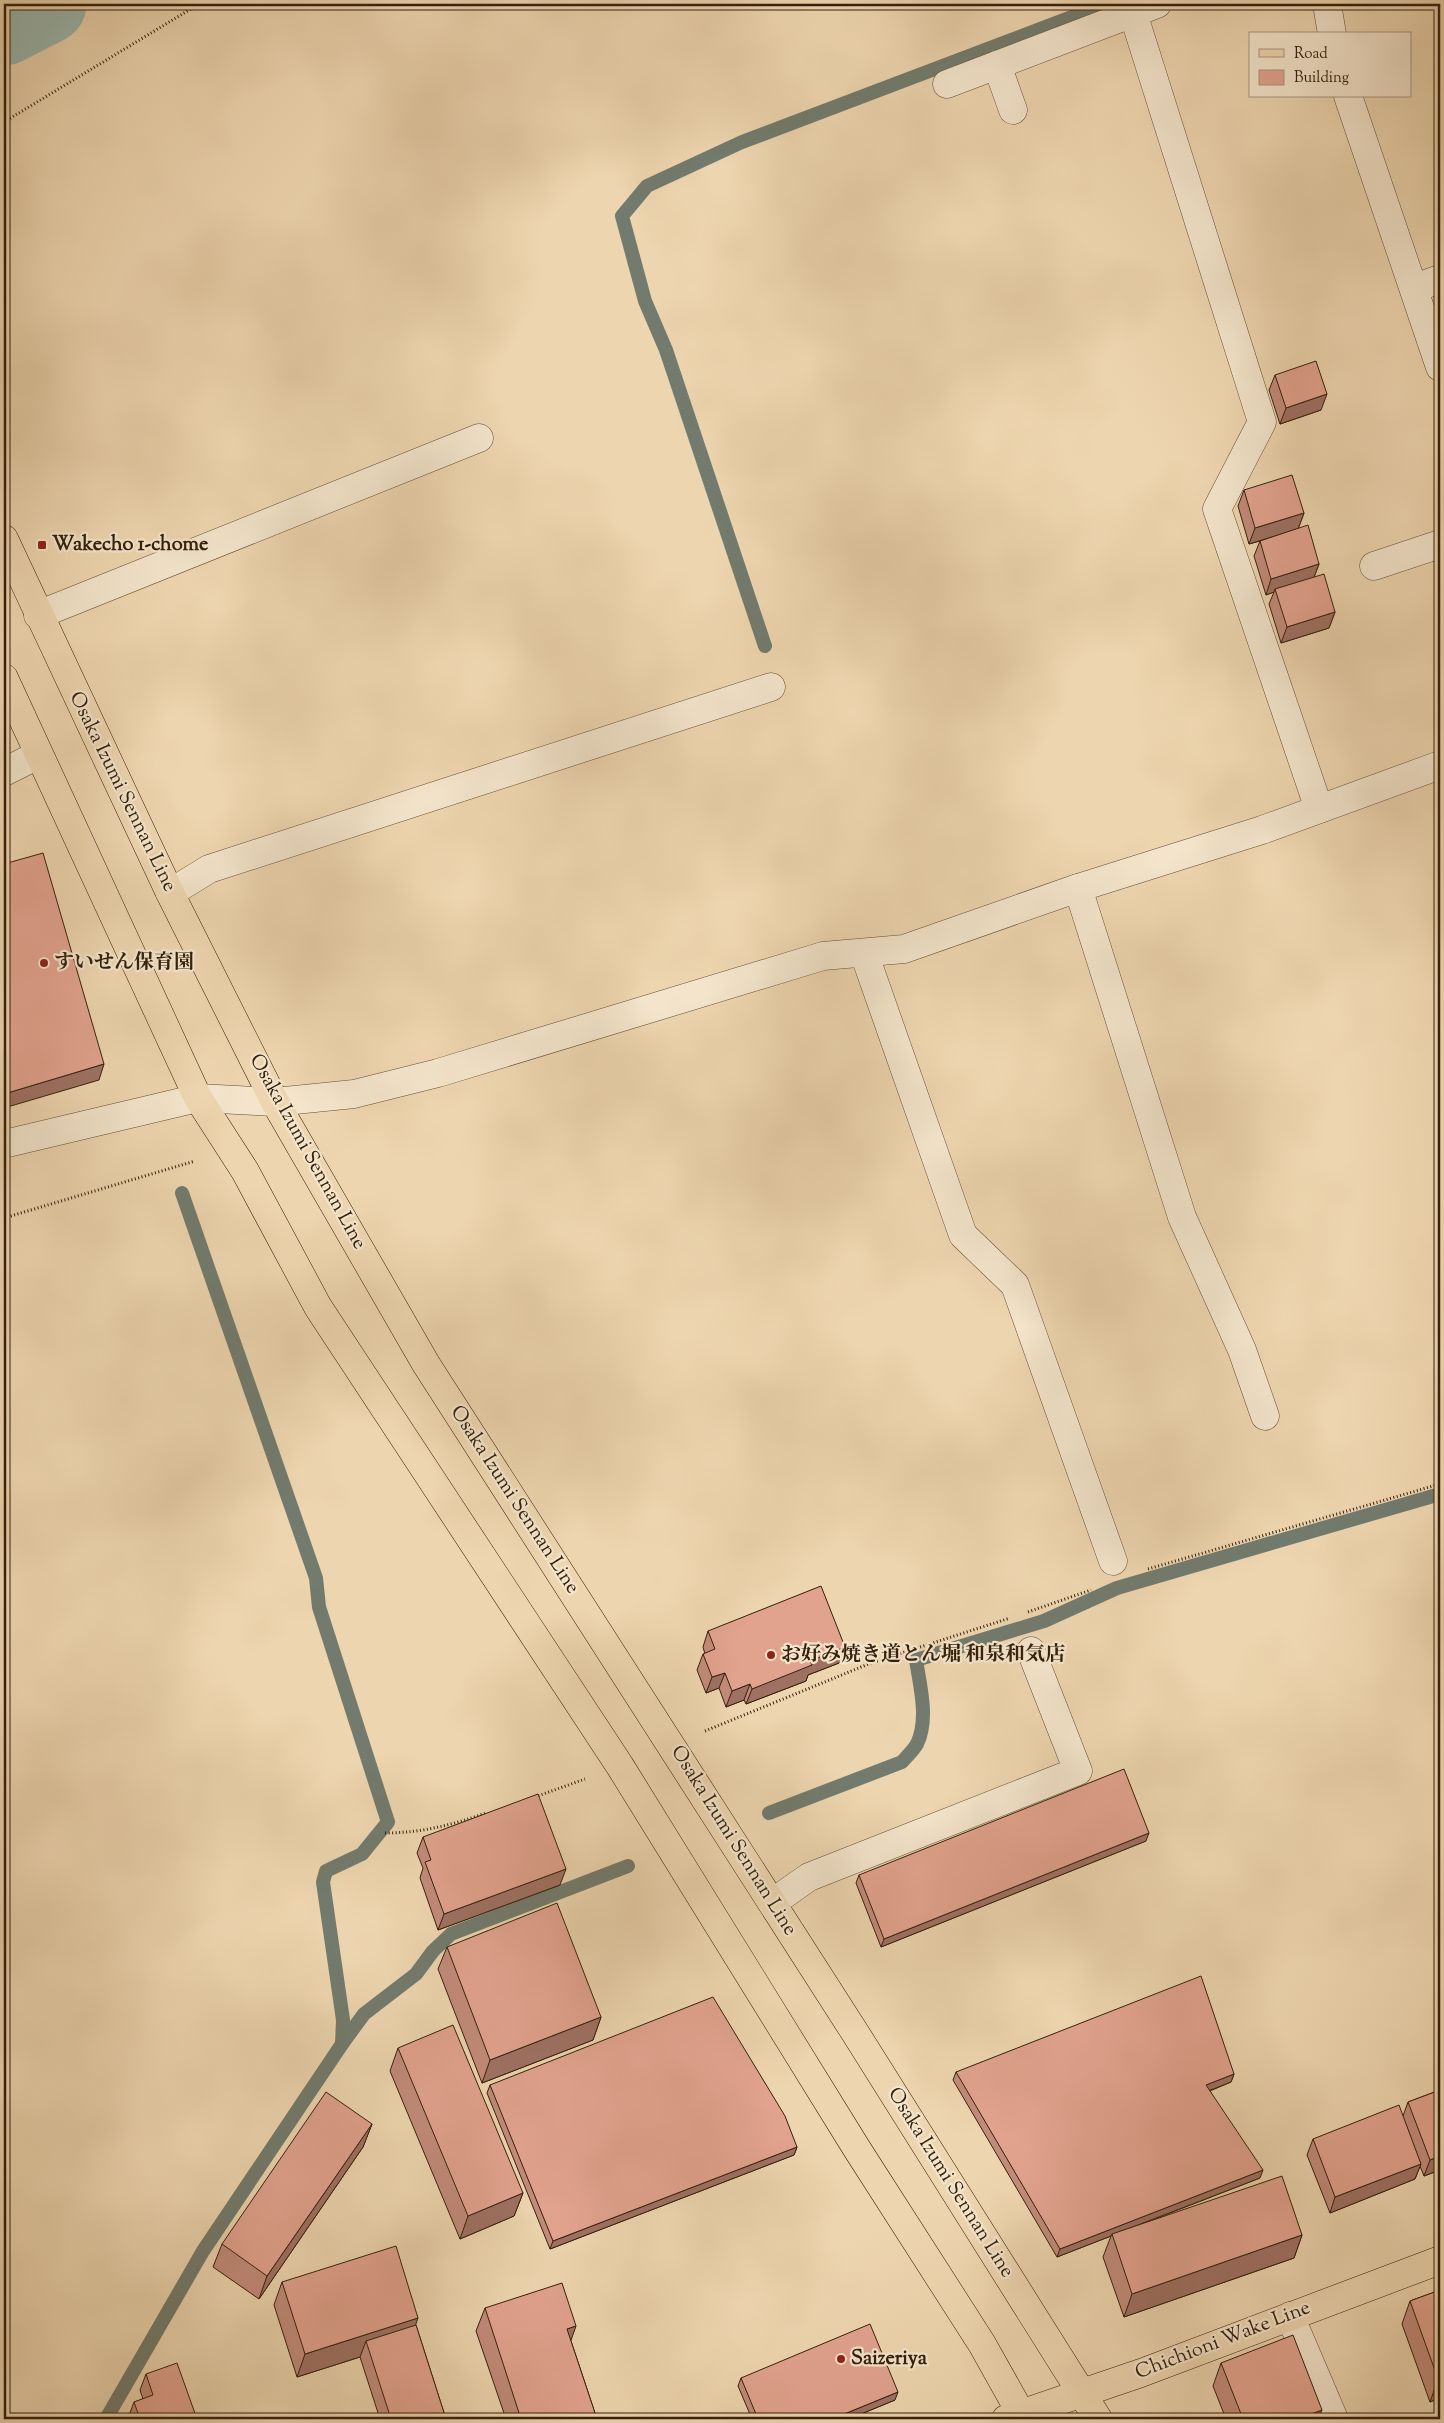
<svg xmlns="http://www.w3.org/2000/svg" width="1444" height="2423" font-family="'Sorts Mill Goudy','Noto Serif JP',serif">
	<rect width="100%" height="100%" fill="#edd5af"/>
	<filter id="stains"><feTurbulence type="fractalNoise" baseFrequency=".004" numOctaves="4"/><feColorMatrix values="0 0 0 0 .2 0 0 0 0 .09 0 0 0 0 .02 0 0 0 .5 -.17"/></filter>
	<radialGradient id="worn" r=".72"><stop offset=".6" stop-color="#630" stop-opacity="0"/><stop offset="1" stop-color="#630" stop-opacity=".3"/></radialGradient>
	<g fill="none" stroke-linecap="round" stroke-linejoin="round">
		<g stroke="#727b6e" stroke-width="14">
			<path d="M765 646 666 350 645 301 622 216 647 186 742 142 1106 4"/>
			<path d="M182 1193 316 1578 319 1607 388 1822 362 1854 326 1871 323 1882 343 2020 342 2044"/>
			<path d="M769 1813 902 1762C906 1757 913 1751 917 1744 929 1719 920 1686 916 1660L1044 1621 1117 1588 1440 1494"/>
			<path d="M106 2419 203 2251 342 2044 364 2014 416 1974 433 1951 451 1934 628 1866"/>
		</g>
		<path stroke="#9ab8b0" stroke-width="79" d="M4 26 47 4"/>
		<g stroke="#634d35" stroke-width="29">
			<g id="minor">
				<path d="M1327 4 1332 34"/>
				<path d="M1133 13 1262 422 1217 509 1319 809"/>
				<path d="M997 65 1013 110"/>
				<path d="M947 84 1157 4"/>
				<path d="M1348 96 1440 367"/>
				<path d="M1415 288 1440 279"/>
				<path d="M1374 566 1440 544"/>
				<path d="M38 615 479 438"/>
				<path d="M4 772 38 755"/>
				<path d="M1078 888 1182 1217 1242 1350 1265 1416"/>
				<path d="M170 893 209 869 771 687"/>
				<path d="M864 953 963 1235 1015 1285 1113 1561"/>
				<path d="M4 1144 198 1098 275 1102 354 1094 438 1073 823 956 904 949 1078 888 1262 830 1440 765"/>
				<path d="M772 1903 809 1877 1078 1771 1031 1651"/>
				<path d="M1290 2316 1334 2419"/>
			</g>
		</g>
		<g stroke="#35200c" stroke-width="29">
			<g id="major">
				<path d="M4 539 170 893 275 1102 426 1364 854 2031 1098 2419"/>
				<path d="M4 678 198 1098 245 1171 318 1307 620 1766 857 2149 982 2344 1024 2419"/>
				<path d="M1006 2419 1141 2373 1440 2260"/>
			</g>
		</g>
		<g stroke="#35200c" stroke-width="3" stroke-dasharray="1 2.5" stroke-linecap="butt">
			<path d="M4 122 199 4"/>
			<path d="M4 1218 195 1161"/>
			<path d="M1148 1569 1440 1484"/>
			<path d="M1028 1612 1091 1590"/>
			<path d="M705 1731 871 1663 1010 1618"/>
			<path d="M535 1797 585 1779"/>
			<path d="M385 1833C421 1833 452 1825 486 1813"/>
		</g>
		<use href="#minor" stroke="#f3e4cb" stroke-width="28"/>
		<use href="#major" stroke="#edd5af" stroke-width="28"/>
	</g>
	<g fill="#c28b7a" stroke="#35200c">
		<path d="M1275 375 1321 410 1280 424 1269 390Z"/>
		<path d="M1244 490 1304 513 1298 529 1319 564 1314 577 1335 612 1329 628 1281 643 1269 604 1274 592 1266 595 1254 556 1260 541 1249 544 1238 506Z"/>
		<path d="M708 1631 845 1647 839 1663 808 1675 806 1681 746 1704 744 1700 726 1707 719 1688 706 1693 697 1670 703 1654H705L703 1647Z"/>
		<path d="M423 1837 560 1885 438 1930 420 1878 423 1868 417 1853Z"/>
		<path d="M1146 1841 881 1947 856 1883 859 1875Z"/>
		<path d="M447 1947 601 2017 593 2040 482 2083 438 1969Z"/>
		<path d="M398 2048 523 2193 514 2216 460 2239 390 2071Z"/>
		<path d="M956 2072 1234 2074 1231 2082 1210 2091 1260 2178 1142 2224 1302 2235 1294 2258 1124 2317 1103 2257 1111 2236 1057 2257 953 2080Z"/>
		<path d="M490 2085 797 2147 794 2155 550 2249 487 2093Z"/>
		<path d="M1440 2090V2170L1424 2176 1420 2166 1415 2179 1330 2213 1307 2155 1313 2139 1403 2116 1408 2102Z"/>
		<path d="M372 2124 363 2147 259 2299 213 2267 222 2244Z"/>
		<path d="M282 2282 416 2325 446 2419H380L360 2357 297 2377 274 2305Z"/>
		<path d="M1440 2290V2398L1430 2402 1402 2324 1410 2301Z"/>
		<path d="M485 2308 571 2341 597 2419H506L476 2331Z"/>
		<path d="M1221 2363 1318 2419H1226L1213 2386Z"/>
		<path d="M146 2374 197 2419H129L128 2418 134 2402 143 2399 140 2390Z"/>
		<path d="M741 2378 895 2400 849 2419H752L738 2386Z"/>
	</g>
	<g fill="#9e7163" stroke="#35200c">
		<path d="M1327 394 1321 410 1280 424 1286 408Z"/>
		<path d="M1304 513 1298 529 1249 544 1255 528Z"/>
		<path d="M1319 564 1313 580 1275 589 1274 592 1266 595 1271 579Z"/>
		<path d="M1335 612 1329 628 1281 643 1287 627Z"/>
		<path d="M104 1064 99 1080 4 1108V1094Z"/>
		<path d="M845 1647 839 1663 808 1675 806 1681 746 1704 752 1689 810 1661Z"/>
		<path d="M725 1673 719 1688 706 1693 712 1677Z"/>
		<path d="M750 1684 744 1700 726 1707 732 1691Z"/>
		<path d="M1149 1833 1146 1841 881 1947 884 1939Z"/>
		<path d="M566 1869 560 1885 438 1930 444 1914Z"/>
		<path d="M601 2017 593 2040 482 2083 490 2060Z"/>
		<path d="M1234 2074 1231 2082 1203 2093 1206 2085Z"/>
		<path d="M372 2124 363 2147 259 2299 267 2276Z"/>
		<path d="M797 2147 794 2155 550 2249 553 2241Z"/>
		<path d="M1440 2156V2170L1424 2176 1430 2160Z"/>
		<path d="M1421 2164 1415 2179 1330 2213 1335 2197Z"/>
		<path d="M1263 2170 1260 2178 1112 2235V2234L1111 2236 1057 2257 1060 2249Z"/>
		<path d="M523 2193 514 2216 460 2239 468 2216Z"/>
		<path d="M1302 2235 1294 2258 1124 2317 1132 2294Z"/>
		<path d="M418 2318 410 2341H366L360 2357 297 2377 305 2354Z"/>
		<path d="M576 2326 568 2349 567 2329Z"/>
		<path d="M1440 2378V2398L1430 2402 1438 2379Z"/>
		<path d="M898 2392 895 2400 849 2419H832Z"/>
		<path d="M1322 2410 1318 2419H1298Z"/>
	</g>
	<g fill="#e1a28e" stroke="#35200c">
		<path d="M1316 361 1327 394 1286 408 1275 375Z"/>
		<path d="M1292 475 1304 513 1255 528 1244 490Z"/>
		<path d="M1308 525 1319 564 1271 579 1260 541Z"/>
		<path d="M1324 574 1335 612 1287 627 1275 589Z"/>
		<path d="M43 853 104 1064 4 1094V864Z"/>
		<path d="M821 1586 845 1647 810 1661 812 1665 752 1689 750 1684 732 1691 725 1673 712 1677 703 1654 715 1649 708 1631Z"/>
		<path d="M1124 1769 1149 1833 884 1939 859 1875Z"/>
		<path d="M538 1794 566 1869 444 1914 425 1862 431 1860 423 1837Z"/>
		<path d="M557 1903 601 2017 490 2060 447 1947Z"/>
		<path d="M1201 1976 1234 2074 1206 2085 1263 2170 1060 2249 956 2072Z"/>
		<path d="M713 1997 785 2116 797 2147 553 2241 490 2085Z"/>
		<path d="M453 2025 523 2193 468 2216 398 2048Z"/>
		<path d="M1440 2090V2156L1430 2160 1408 2102Z"/>
		<path d="M326 2092 372 2124 267 2276 222 2244Z"/>
		<path d="M1399 2105 1421 2164 1335 2197 1313 2139Z"/>
		<path d="M1282 2176 1302 2235 1132 2294 1112 2234Z"/>
		<path d="M396 2246 418 2318 305 2354 282 2282Z"/>
		<path d="M562 2283 576 2326 567 2329 597 2419H521L485 2308Z"/>
		<path d="M1440 2290V2378L1438 2379 1410 2301Z"/>
		<path d="M870 2324 898 2392 832 2419H758L741 2378Z"/>
		<path d="M416 2325 446 2419H391L366 2341Z"/>
		<path d="M1293 2335 1322 2410 1298 2419H1243L1221 2363Z"/>
		<path d="M177 2363 197 2419H140L134 2402 153 2395 146 2374Z"/>
	</g>
	<g fill="#8f2418" stroke="#f3e4cb" stroke-width="2">
		<rect x="37" y="540" width="10" height="10" rx="2.5"/>
		<circle cx="44" cy="963" r="5"/>
		<circle cx="771" cy="1655" r="5"/>
		<circle cx="841" cy="2359" r="5"/>
	</g>
	<g text-anchor="middle" dominant-baseline="central" stroke-width="4.5" stroke-linejoin="round" paint-order="stroke">
		<g font-size="20" font-weight="bold" fill="#35200c" stroke="#f3e4cb" text-anchor="start">
			<text x="52" y="545">Wakecho 1-chome</text>
			<text x="54" y="963">すいせん保育園</text>
			<text x="781" y="1655">お好み焼き道とん堀 和泉和気店</text>
			<text x="851" y="2359">Saizeriya</text>
		</g>
		<g font-size="20" fill="#35200c" stroke="#f3e4cb">
			<text transform="translate(122 792) rotate(64)">Osaka Izumi Sennan Line</text>
			<text transform="translate(307 1152) rotate(61)">Osaka Izumi Sennan Line</text>
			<text transform="translate(514 1500) rotate(57)">Osaka Izumi Sennan Line</text>
			<text transform="translate(733 1841) rotate(58)">Osaka Izumi Sennan Line</text>
			<text transform="translate(950 2183) rotate(58)">Osaka Izumi Sennan Line</text>
			<text transform="translate(1223 2341) rotate(-21)">Chichioni Wake Line</text>
		</g>
	</g>
	<rect width="1444" height="2423" fill="none" stroke="#edd5af" stroke-width="20"/>
	<rect x="5" y="5" width="1434" height="2413" fill="none" stroke="#35200c" stroke-width="2.5"/>
	<rect x="10" y="10" width="1424" height="2403" fill="none" stroke="#35200c"/>
	<rect x="1249" y="32" width="162" height="65" fill="#f3e4cb" stroke="#a7967f"/>
	<rect x="1259" y="49" width="25" height="8" fill="#edd5af" stroke="#a7967f"/>
	<text x="1294" y="58" font-size="15" fill="#35200c">Road</text>
	<rect x="1259" y="70" width="25" height="15" fill="#e1a28e" stroke="#a7967f"/>
	<text x="1294" y="82" font-size="15" fill="#35200c">Building</text>
	<rect width="100%" height="100%" filter="url(#stains)"/>
	<rect width="100%" height="100%" fill="url(#worn)"/>
</svg>
